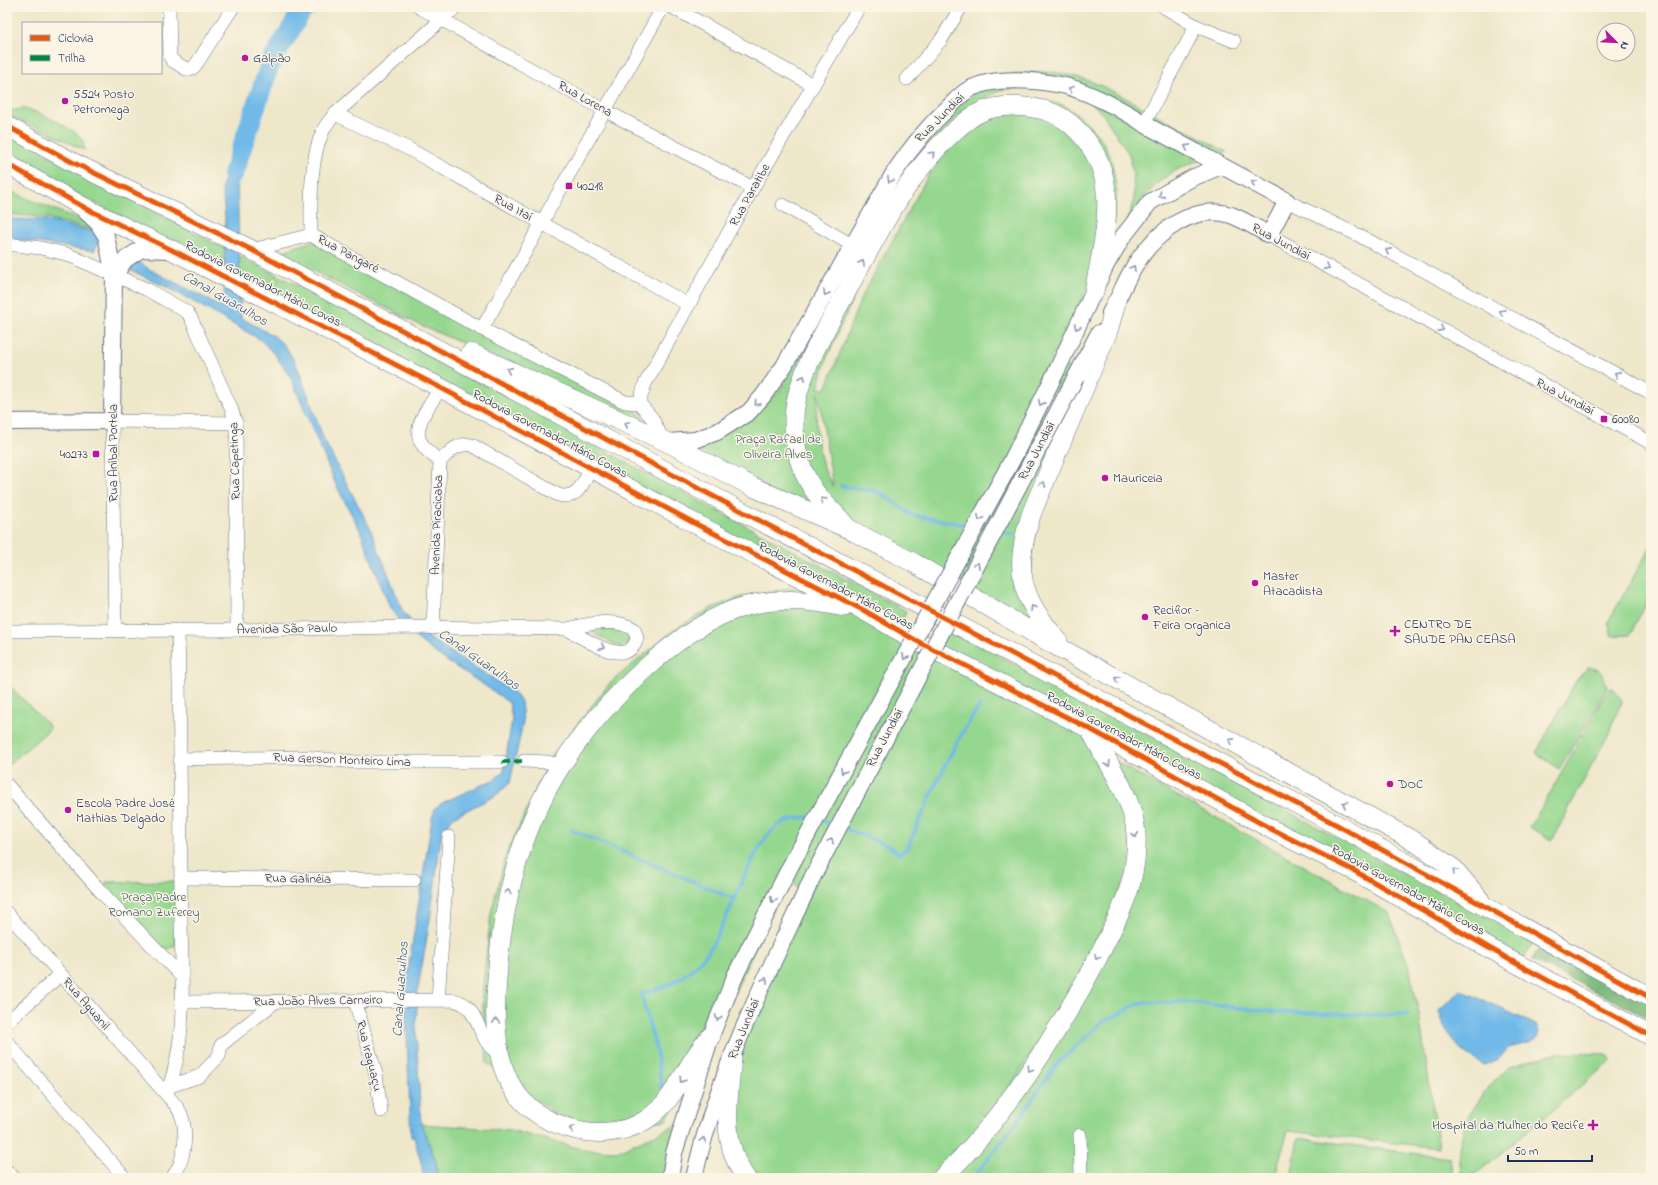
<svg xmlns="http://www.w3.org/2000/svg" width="1658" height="1185" font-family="'Indie Flower',sans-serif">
	<rect width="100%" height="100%" fill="#fcf5e5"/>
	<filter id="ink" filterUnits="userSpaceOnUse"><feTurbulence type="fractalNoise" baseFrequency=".025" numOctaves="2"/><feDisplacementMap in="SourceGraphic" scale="8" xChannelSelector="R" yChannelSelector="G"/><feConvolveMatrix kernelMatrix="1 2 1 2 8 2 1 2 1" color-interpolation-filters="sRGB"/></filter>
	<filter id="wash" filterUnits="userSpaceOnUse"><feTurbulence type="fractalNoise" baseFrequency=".012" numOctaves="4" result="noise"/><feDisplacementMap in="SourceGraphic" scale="16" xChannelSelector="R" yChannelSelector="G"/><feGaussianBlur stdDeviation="0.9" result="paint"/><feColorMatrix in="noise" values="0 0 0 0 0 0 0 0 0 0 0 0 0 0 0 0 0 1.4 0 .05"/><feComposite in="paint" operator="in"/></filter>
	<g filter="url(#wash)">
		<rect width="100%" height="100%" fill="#eee7ca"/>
		<g fill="#95d78f" stroke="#588376" fill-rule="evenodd">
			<path d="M1042 72C1082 72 1115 92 1149 111 1175 124 1201 138 1227 152 1197 159 1164 171 1145 197 1138 208 1132 220 1125 232L1134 198 1133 175 1129 154 1102 113 1086 98 1044 85 1001 90 984 98 960 115 876 245 826 360 818 388 826 389 861 298 929 174 968 125 1044 101 1063 105 1082 118 1102 140 1111 158 1117 191 1112 228 1105 252 1062 342 1051 359 1089 378 1019 544 1045 640 671 444 752 416 778 393 797 363 927 142 950 112 1000 76ZM818 393 833 486C815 459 815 423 818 393Z"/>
			<path d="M25 108C39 113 76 128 83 141 84 144 84 147 84 150L54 135 7 115V112Z"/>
			<path d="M7 133 221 247 339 306 639 469 906 611 902 624 7 157Z"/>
			<path d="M7 190 94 226 100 232 48 218 7 214Z"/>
			<path d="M313 241 475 329 635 409 649 425 418 324 278 253Z"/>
			<path d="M1651 546V593L1630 635 1612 636 1608 622Z"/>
			<path d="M789 588 824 591 1090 729 1126 797 1136 856 1051 1038 937 1178H746L732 1150 734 1057 801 895 789 875 697 1073 665 1121 638 1120 602 1129 556 1115 487 1063 482 995 491 913 506 855 551 757 610 683 675 629 711 608 742 597Z"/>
			<path d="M592 630H625L630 633 631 642 620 647 593 633Z"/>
			<path d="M949 630C1146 730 1337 842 1534 941L1523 959 940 646Z"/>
			<path d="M1588 667C1602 669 1605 676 1607 689L1559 769 1536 753 1576 681Z"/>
			<path d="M7 683 51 728 7 766Z"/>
			<path d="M1612 687 1622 700 1608 735 1552 840 1529 827 1544 804 1601 702Z"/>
			<path d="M1114 761 1389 913 1409 967 1418 1008 1439 1148 1288 1131 1274 1178H951L1139 883 1145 831 1127 785Z"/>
			<path d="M178 881 176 945 168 949 160 946 106 885V882Z"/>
			<path d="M1556 1053 1606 1054 1611 1061 1476 1174 1461 1175 1459 1149 1466 1120 1488 1087 1509 1067Z"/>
			<path d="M421 1124 510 1130 586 1150 618 1151 675 1126 663 1178H438L436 1162Z"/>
			<path d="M1298 1138 1450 1158 1453 1178H1291Z"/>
		</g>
		<path fill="#78b87a" stroke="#4a746c" d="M1542 942 1651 999V1019L1532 960Z"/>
		<g fill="#70b9e8" stroke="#4674a3">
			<path d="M236 144 245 150 237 179 241 318 274 336 285 346 292 357 299 371 324 440 370 528 403 612 424 635 513 691 521 702 523 722 510 783 495 796 455 816 442 830 431 913 418 989 416 1025 421 1124 436 1162V1178H423L422 1166 414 1137H411L405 990 432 819 435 808 444 802 495 779 504 770 512 719 509 703C469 671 419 652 390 608L360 530 336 485 291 378 276 356 261 340 171 289 130 270 135 258 147 268 224 308 225 217 222 187Z"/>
			<path d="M7 219 47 220 102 234 94 251 7 238Z"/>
			<path d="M1461 990 1536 1025 1539 1031 1537 1038 1529 1043 1508 1048 1497 1061 1485 1065C1461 1054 1445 1036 1439 1010Z"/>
		</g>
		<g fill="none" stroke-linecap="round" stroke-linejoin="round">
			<g stroke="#70b9e8" stroke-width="3.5">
				<path d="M841 486 876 491 884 495 912 515 972 526"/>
				<path d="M1000 532 1013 534"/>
				<path d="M821 820 836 825"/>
				<path d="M844 828 891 847 898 854 907 849C929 799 949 751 980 705"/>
				<path d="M572 830 734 899"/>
				<path d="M662 1089 656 1049 641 994C666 988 691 975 707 953 729 924 752 838 782 823 789 819 804 817 812 817"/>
				<path d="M973 1178 1014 1126 1057 1064 1100 1024 1139 1003 1188 1002 1276 1012 1385 1015 1408 1014"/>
			</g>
			<path stroke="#70b9e8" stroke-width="20" d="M233 174 270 64 303 9 308 7"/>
		</g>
	</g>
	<g filter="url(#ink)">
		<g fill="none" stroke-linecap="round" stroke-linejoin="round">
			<g stroke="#656f84" stroke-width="14">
				<g id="minor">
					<path d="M169 7 170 57 173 61 186 69 193 68 197 63 233 7"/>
					<path d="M419 7 606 111 753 188"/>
					<path d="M456 7 335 114C331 119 325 125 323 131 309 161 311 203 311 235L482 329 625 402 639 403"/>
					<path d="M672 7 813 85"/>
					<path d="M1164 7 1196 26 1234 41"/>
					<path d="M907 79 941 40 961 7"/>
					<path d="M335 114 407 148 689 305"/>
					<path d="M1144 124 1196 26"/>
					<path d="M1287 201 1360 236 1651 393"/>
					<path d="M783 205 852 245"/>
					<path d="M1269 235 1651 443"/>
					<path d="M7 244 41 248 66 254 146 289 187 312 191 318 231 408 236 423 237 630"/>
					<path d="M252 250 311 235"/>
					<path d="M482 329 663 7"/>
					<path d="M663 440 652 418 639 403 645 384 753 188 859 7"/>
					<path d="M440 461C449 452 458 442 472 445L558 495C578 500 582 484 591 469"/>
					<path d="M433 628 440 461C433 456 424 449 420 441 413 424 432 402 441 388"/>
					<path d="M115 630 112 421 236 423"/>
					<path d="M7 631 237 630 401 627 567 629C588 624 615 617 634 629L637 638C629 671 584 638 567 629"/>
					<path d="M181 759 304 757 355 762H502"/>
					<path d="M524 761 547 762 561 765"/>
					<path d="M7 785 103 894 181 976"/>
					<path d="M181 878 414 880"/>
					<path d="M7 913 166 1094C171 1100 178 1107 181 1114 188 1133 185 1162 172 1178"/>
					<path d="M438 1000 449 837"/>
					<path d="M355 1001 376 1074 381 1111"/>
					<path d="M181 1002 453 1000C481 1005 475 1039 498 1053"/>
					<path d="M7 1022 60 975"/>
					<path d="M7 1042 125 1178"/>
					<path d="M170 1086 200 1076 219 1056 221 1045 275 1002"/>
					<path d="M166 1094C189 1042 181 971 181 915 181 820 180 725 178 630"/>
					<path d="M1080 1135 1081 1178"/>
					<path d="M7 1171 14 1178"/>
				</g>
			</g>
			<g stroke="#656f84" stroke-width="18">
				<g id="major">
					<path d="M114 275 126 259 141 249 169 250"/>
					<path d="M1058 368 1106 265 1122 238 1150 202 1192 178 1221 166"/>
					<path d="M1076 377 1099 333"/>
					<path d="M7 422 112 421 114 275 106 236 98 223 84 210"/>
					<path d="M668 442 695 440 717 432 749 412 763 396 784 366 894 173C910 149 926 128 948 108 954 102 961 94 968 90 993 76 1034 80 1061 85 1083 89 1126 111 1144 124L1287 201 1269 235C1257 228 1244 220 1231 215 1193 203 1157 232 1137 262 1126 278 1120 297 1110 313"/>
					<path d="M670 1178 674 1153 711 1036 736 974 791 865"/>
					<path d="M694 1178C717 1072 768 974 813 876"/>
				</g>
			</g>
			<g stroke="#656f84" stroke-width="20">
				<g id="highway">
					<path d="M7 126 72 162 252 250 688 483 1337 825 1651 998"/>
					<path d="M7 164 87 209 172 250 441 388 696 524 865 611 915 640 1090 729 1273 830 1353 870 1510 960 1651 1036"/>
					<path d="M471 353 671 444 753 487 849 529 914 563 1049 642 1414 841 1454 869 1480 900"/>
					<path d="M845 525C837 515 827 506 819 497 802 476 794 449 794 422 793 379 830 323 850 285 873 243 895 199 926 161 939 145 964 119 983 111 1002 104 1025 106 1044 110 1058 114 1069 121 1079 132 1123 177 1104 237 1094 292"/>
					<path d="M1058 641C1019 595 1013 570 1032 512L1108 331 1116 303"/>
					<path d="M711 1036C686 1062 677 1101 644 1121 621 1135 591 1135 566 1127 496 1106 492 1040 497 979 502 903 520 829 562 764 600 707 679 624 746 606 779 597 812 600 844 607"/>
					<path d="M732 1058C728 1099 720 1143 746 1178"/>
					<path d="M942 1178C1003 1120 1058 1033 1097 959 1109 935 1124 908 1131 882 1135 866 1137 849 1136 834 1134 798 1106 761 1090 729"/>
				</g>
			</g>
			<use href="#minor" stroke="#fff" stroke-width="13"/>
			<use href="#major" stroke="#fff" stroke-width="16"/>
			<use href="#highway" stroke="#fff" stroke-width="19"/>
			<g stroke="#656f84" stroke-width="18" stroke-linecap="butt">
				<g id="major-bridge">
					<path d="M791 865 1011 462 1058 368"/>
					<path d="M813 876 1076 377"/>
				</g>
			</g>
			<use href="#major-bridge" stroke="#fff" stroke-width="16"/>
			<path stroke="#00873e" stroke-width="4" stroke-dasharray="8 4" stroke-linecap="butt" d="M502 762 524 761"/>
			<g stroke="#fcf5e5" stroke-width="8">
				<g id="cycleway">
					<path d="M7 126 72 162 252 250 688 483 1337 825 1651 998"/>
					<path d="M7 164 87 209 172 250 441 388 696 524 865 611 915 640 1090 729 1273 830 1353 870 1510 960 1651 1036"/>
				</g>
			</g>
			<use href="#cycleway" stroke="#e8590c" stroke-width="5"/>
		</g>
		<defs><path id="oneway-chevron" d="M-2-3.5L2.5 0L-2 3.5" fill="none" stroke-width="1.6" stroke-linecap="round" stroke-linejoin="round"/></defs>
		<g stroke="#8d97ae">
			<use href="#oneway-chevron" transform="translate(1071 89) rotate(-159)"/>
			<use href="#oneway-chevron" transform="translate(1187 147) rotate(-152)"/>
			<use href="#oneway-chevron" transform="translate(932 154) rotate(-46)"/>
			<use href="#oneway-chevron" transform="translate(890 180) rotate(120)"/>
			<use href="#oneway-chevron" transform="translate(1254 183) rotate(-152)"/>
			<use href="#oneway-chevron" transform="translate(1161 195) rotate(147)"/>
			<use href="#oneway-chevron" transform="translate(1388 251) rotate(-152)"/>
			<use href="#oneway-chevron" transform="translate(862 263) rotate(-61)"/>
			<use href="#oneway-chevron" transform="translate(1327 267) rotate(29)"/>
			<use href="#oneway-chevron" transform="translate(1133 268) rotate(-60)"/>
			<use href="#oneway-chevron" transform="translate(826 293) rotate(119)"/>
			<use href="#oneway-chevron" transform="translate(1502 312) rotate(-152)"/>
			<use href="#oneway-chevron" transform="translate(1077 327) rotate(115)"/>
			<use href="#oneway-chevron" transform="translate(1441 329) rotate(28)"/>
			<use href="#oneway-chevron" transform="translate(509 370) rotate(-155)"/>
			<use href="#oneway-chevron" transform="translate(1617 374) rotate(-152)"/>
			<use href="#oneway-chevron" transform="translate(803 378) rotate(-65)"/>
			<use href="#oneway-chevron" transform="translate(757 403) rotate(130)"/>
			<use href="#oneway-chevron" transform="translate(1041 403) rotate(117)"/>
			<use href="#oneway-chevron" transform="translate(627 424) rotate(-155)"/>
			<use href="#oneway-chevron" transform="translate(1043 484) rotate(-68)"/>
			<use href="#oneway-chevron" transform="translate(823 500) rotate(-134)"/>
			<use href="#oneway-chevron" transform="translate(980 518) rotate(119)"/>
			<use href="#oneway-chevron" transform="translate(977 565) rotate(-62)"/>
			<use href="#oneway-chevron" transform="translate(1033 608) rotate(-120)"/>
			<use href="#oneway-chevron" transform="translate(602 647) rotate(25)"/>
			<use href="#oneway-chevron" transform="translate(905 657) rotate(119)"/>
			<use href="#oneway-chevron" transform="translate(1117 679) rotate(-151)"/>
			<use href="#oneway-chevron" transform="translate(1231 741) rotate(-151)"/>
			<use href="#oneway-chevron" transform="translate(1108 764) rotate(59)"/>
			<use href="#oneway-chevron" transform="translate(843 771) rotate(119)"/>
			<use href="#oneway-chevron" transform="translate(1345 804) rotate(-152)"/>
			<use href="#oneway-chevron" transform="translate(1135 835) rotate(86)"/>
			<use href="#oneway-chevron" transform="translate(831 841) rotate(-62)"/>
			<use href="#oneway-chevron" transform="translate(1455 871) rotate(-135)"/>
			<use href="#oneway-chevron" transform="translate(508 892) rotate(-77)"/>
			<use href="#oneway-chevron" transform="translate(773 900) rotate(117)"/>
			<use href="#oneway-chevron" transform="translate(1097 957) rotate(118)"/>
			<use href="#oneway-chevron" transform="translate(765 980) rotate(-65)"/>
			<use href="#oneway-chevron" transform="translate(718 1018) rotate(112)"/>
			<use href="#oneway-chevron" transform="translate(496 1021) rotate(-93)"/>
			<use href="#oneway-chevron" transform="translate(1030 1069) rotate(125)"/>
			<use href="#oneway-chevron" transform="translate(682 1080) rotate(123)"/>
			<use href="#oneway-chevron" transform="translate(572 1129) rotate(-165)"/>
			<use href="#oneway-chevron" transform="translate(703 1140) rotate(-75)"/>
		</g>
	</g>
	<g fill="#b5179e" stroke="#fcf5e5" stroke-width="1.5">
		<circle cx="245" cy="58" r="4"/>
		<circle cx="65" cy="101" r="4"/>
		<rect x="565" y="182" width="8" height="8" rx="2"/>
		<rect x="1600" y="415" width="8" height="8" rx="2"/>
		<rect x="92" y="450" width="8" height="8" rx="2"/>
		<circle cx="1105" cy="478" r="4"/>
		<circle cx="1255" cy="583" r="4"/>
		<circle cx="1145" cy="617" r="4"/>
		<path d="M1393 625h4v4h4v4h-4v4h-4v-4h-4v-4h4z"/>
		<circle cx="1390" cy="784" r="4"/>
		<circle cx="68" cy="810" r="4"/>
		<path d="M1591 1119h4v4h4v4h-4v4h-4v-4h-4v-4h4z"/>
	</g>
	<g text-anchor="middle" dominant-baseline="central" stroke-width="3" stroke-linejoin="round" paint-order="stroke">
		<g font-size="13" fill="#1b2f5e" stroke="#fcf5e5" text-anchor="start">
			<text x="253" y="58">Galpão</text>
			<text x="73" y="94">5524 Posto<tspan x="73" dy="15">Petromega</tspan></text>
			<text x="577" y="186">40218</text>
			<text x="1612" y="419">60080</text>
			<text x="88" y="454" text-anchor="end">40273</text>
			<text x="1113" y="478">Mauriceia</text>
			<text x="1263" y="576">Master<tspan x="1263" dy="15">Atacadista</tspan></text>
			<text x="1153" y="610">Reciflor -<tspan x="1153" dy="15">Feira Organica</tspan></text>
			<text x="1404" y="624">CENTRO DE<tspan x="1404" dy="15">SAUDE PAN CEASA</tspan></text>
			<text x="1398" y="784">DOC</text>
			<text x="76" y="803">Escola Padre José<tspan x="76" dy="15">Mathias Delgado</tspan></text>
			<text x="1584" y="1125" text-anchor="end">Hospital da Mulher do Recife</text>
		</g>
		<g font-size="13" fill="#1b2f5e" stroke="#fcf5e5">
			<text transform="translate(585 99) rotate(29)">Rua Lorena</text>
			<text transform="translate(940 118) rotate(-45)">Rua Jundiaí</text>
			<text transform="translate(750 195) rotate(-61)">Rua Paratibe</text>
			<text transform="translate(513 208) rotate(29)">Rua Itaí</text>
			<text transform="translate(1281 242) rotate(28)">Rua Jundiaí</text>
			<text transform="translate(348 254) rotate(28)">Rua Pangaré</text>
			<text transform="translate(263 284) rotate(27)">Rodovia Governador Mário Covas</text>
			<text transform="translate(1565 397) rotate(28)">Rua Jundiaí</text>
			<text transform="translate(550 434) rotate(28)">Rodovia Governador Mário Covas</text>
			<text transform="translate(1037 451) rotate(-62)">Rua Jundiaí</text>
			<text transform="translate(113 453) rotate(-90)">Rua Aníbal Portela</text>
			<text transform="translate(235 461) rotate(-92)">Rua Capetinga</text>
			<text transform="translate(437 525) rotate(-88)">Avenida Piracicaba</text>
			<text transform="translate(836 586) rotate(28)">Rodovia Governador Mário Covas</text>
			<text transform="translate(287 629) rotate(-1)">Avenida São Paulo</text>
			<text transform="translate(1124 736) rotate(28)">Rodovia Governador Mário Covas</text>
			<text transform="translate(885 738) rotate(-62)">Rua Jundiaí</text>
			<text transform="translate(342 760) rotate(2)">Rua Gerson Monteiro Lima</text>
			<text transform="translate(298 879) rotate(1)">Rua Galinéia</text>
			<text transform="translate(1408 890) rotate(29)">Rodovia Governador Mário Covas</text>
			<text transform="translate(318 1001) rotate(-1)">Rua João Alves Carneiro</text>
			<text transform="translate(86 1004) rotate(49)">Rua Aguanil</text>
			<text transform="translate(744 1029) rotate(-68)">Rua Jundiaí</text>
			<text transform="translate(369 1056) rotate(76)">Rua Iraguaçu</text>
		</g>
		<g font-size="13" fill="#3a596a" stroke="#fcf5e5">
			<text x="778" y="439">Praça Rafael de<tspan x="778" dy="15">Oliveira Alves</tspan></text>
			<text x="154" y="897">Praça Padre<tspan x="154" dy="15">Romano Zuferey</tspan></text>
		</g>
		<g font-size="14" font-style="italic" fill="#355887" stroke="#fcf5e5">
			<text transform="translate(225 299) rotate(30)">Canal Guarulhos</text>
			<text transform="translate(479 660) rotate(35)">Canal Guarulhos</text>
			<text transform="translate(401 989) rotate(-86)">Canal Guarulhos</text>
		</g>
	</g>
	<rect width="1658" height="1185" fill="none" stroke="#fcf5e5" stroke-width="24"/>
	<rect x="22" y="22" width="140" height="52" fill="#fcf5e5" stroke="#a2a6af"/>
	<rect x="30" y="35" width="20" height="6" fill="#e8590c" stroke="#a2a6af"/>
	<text x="58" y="42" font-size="12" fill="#1b2f5e">Ciclovia</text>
	<rect x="30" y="55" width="20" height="6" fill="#00873e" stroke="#a2a6af"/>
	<text x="58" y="62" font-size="12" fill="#1b2f5e">Trilha</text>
	<g transform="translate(1616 42) rotate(114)"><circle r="19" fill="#fcf5e5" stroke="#a2a6af"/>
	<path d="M0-3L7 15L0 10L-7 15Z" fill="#b5179e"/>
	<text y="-6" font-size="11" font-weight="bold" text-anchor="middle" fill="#1b2f5e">N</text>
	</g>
	<path d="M1508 1155v6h84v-6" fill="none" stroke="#1b2f5e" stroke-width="2"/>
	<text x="1514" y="1155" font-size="12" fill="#1b2f5e" stroke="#fcf5e5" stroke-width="3" paint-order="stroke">50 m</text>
</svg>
